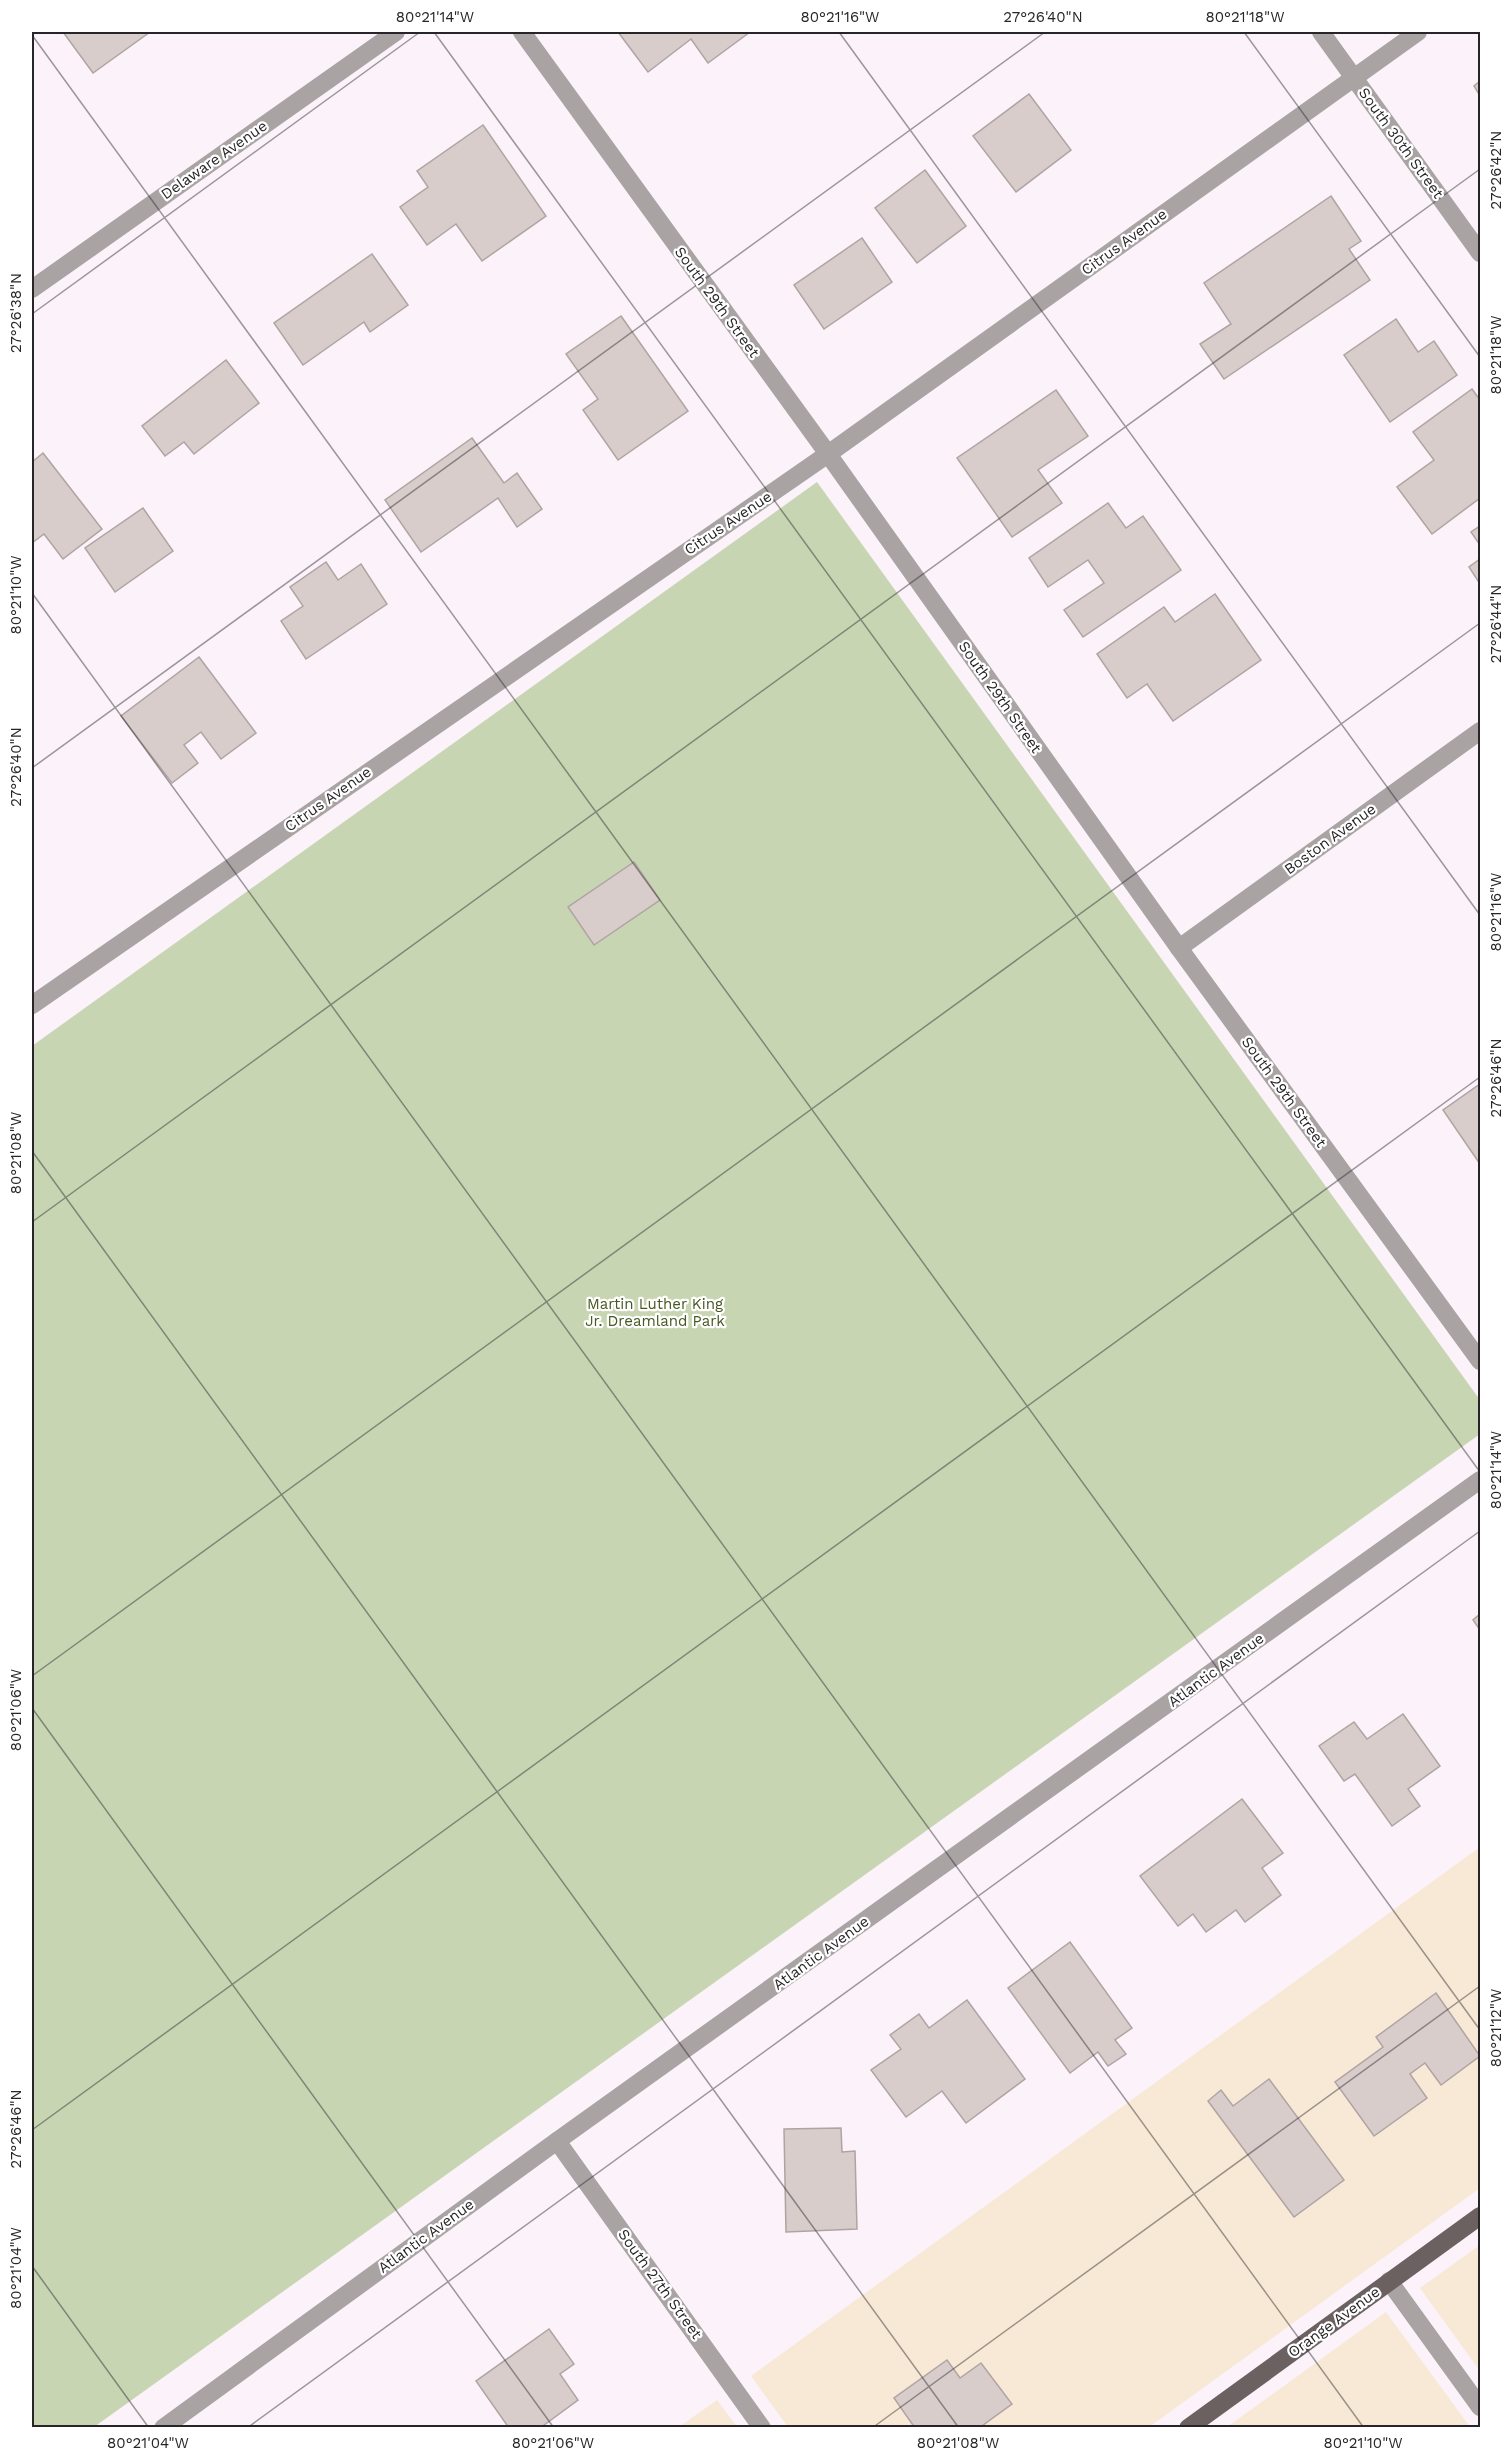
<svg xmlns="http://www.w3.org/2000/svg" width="1512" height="2459" font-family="'Work Sans',sans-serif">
	<rect width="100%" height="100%" fill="#fbf2fa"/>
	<g fill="#f8e9d6">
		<path d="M1480 1847V2188L1149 2427H788L751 2376Z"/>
		<path d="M1480 2245V2371L1420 2288Z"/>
		<path d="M1386 2312 1470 2427H1227Z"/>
		<path d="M717 2400 737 2427H679Z"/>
	</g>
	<path fill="#c8d5b3" d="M817 482 1480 1400V1434L94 2427H32V1046Z"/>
	<g fill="#d9cdcc" stroke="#b0a4a3" stroke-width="1.5">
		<path d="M63 32H150L93 73Z"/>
		<path d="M618 32H750L708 63 691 39 648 72Z"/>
		<path d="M1480 81V96L1474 86Z"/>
		<path d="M1029 94 1071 150 1016 192 973 136Z"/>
		<path d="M483 125 546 216 482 261 456 224 427 245 400 207 428 187 417 171Z"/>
		<path d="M925 170 966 226 917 263 875 208Z"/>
		<path d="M1331 196 1361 241 1349 249 1370 280 1224 379 1200 344 1231 324 1204 283Z"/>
		<path d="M862 238 892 282 824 329 794 285Z"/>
		<path d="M372 254 408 305 370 332 364 322 303 365 274 323Z"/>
		<path d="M621 316 688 411 618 460 583 410 598 399 566 354Z"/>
		<path d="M1396 319 1418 352 1434 341 1457 375 1390 422 1344 355Z"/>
		<path d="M226 360 259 403 194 454 184 442 165 456 142 426Z"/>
		<path d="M1472 389 1480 400V498L1432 534 1397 487 1434 460 1413 432Z"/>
		<path d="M1056 390 1088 436 1038 470 1062 503 1012 537 957 458Z"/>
		<path d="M472 438 504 483 517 473 542 509 517 527 498 498 421 552 385 500Z"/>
		<path d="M43 453 102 529 63 559 44 534 32 543V462Z"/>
		<path d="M1108 503 1126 528 1143 516 1181 570 1083 637 1064 610 1104 583 1088 560 1048 587 1029 558Z"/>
		<path d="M143 508 173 551 115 592 85 548Z"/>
		<path d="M1480 526V545L1471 532Z"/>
		<path d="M1480 559V584L1469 567Z"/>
		<path d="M326 562 338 580 361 564 387 604 306 659 281 621 303 606 290 587Z"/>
		<path d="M1215 594 1261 660 1173 721 1147 684 1127 698 1097 654 1164 607 1175 622Z"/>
		<path d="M199 657 256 733 221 759 201 732 184 745 198 763 172 783 121 716Z"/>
		<path d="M634 862 660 900 594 945 568 907Z"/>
		<path d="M1480 1084V1164L1443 1110Z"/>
		<path d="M1480 1614V1630L1473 1620Z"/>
		<path d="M1403 1714 1440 1766 1408 1789 1420 1806 1392 1826 1355 1774 1344 1781 1319 1746 1354 1722 1367 1739Z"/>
		<path d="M1242 1799 1283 1853 1262 1868 1281 1895 1245 1922 1236 1910 1206 1932 1193 1914 1178 1926 1140 1876Z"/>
		<path d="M1070 1942 1132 2028 1115 2040 1126 2054 1108 2066 1098 2052 1070 2073 1008 1988Z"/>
		<path d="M1436 1993 1480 2056 1441 2085 1425 2063 1410 2074 1427 2098 1374 2136 1335 2082 1383 2047 1376 2037Z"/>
		<path d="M967 2000 1025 2079 966 2123 942 2091 906 2117 871 2070 901 2049 890 2035 919 2014 929 2028Z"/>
		<path d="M1269 2079 1344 2180 1294 2217 1208 2101 1221 2090 1233 2106Z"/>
		<path d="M841 2128 842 2152 855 2151 857 2229 786 2232 784 2129Z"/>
		<path d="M549 2329 574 2364 560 2374 578 2400 540 2428H509L476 2381Z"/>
		<path d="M947 2360 960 2378 981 2363 1012 2404 979 2428H915L894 2398Z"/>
	</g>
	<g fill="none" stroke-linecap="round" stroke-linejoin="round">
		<g stroke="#a9a3a3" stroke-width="18">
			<path d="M522 32 828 454 1179 948 1480 1361"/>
			<path d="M1321 32 1480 253"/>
			<path d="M32 289 396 32"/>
			<path d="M1179 948 1480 731"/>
			<path d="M32 1005 828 454 1418 32"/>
			<path d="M557 2141 762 2428"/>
			<path d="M1389 2281 1480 2407"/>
			<path d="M163 2428 557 2141 1480 1480"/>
		</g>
		<path stroke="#6a6160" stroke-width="18" d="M1188 2428 1480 2216"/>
	</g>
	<path fill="none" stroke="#282528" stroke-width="1.5" stroke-opacity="0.45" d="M434 32 1480 1472M839 32 1480 915M1244 32 1480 357M32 35 1480 2030M32 314 420 32M32 593 1364 2428M32 768 1045 32M32 1151 959 2428M32 1222 1480 169M32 1676 1480 623M32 1708 554 2428M32 2130 1480 1077M32 2266 149 2428M247 2428 1480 1531M872 2428 1480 1986"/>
	<g text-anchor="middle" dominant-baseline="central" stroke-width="4.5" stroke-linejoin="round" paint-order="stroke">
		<g font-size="15" fill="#282528" stroke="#fff">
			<text transform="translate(1401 143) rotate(54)">South 30th Street</text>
			<text transform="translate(214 160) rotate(-35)">Delaware Avenue</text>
			<text transform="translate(1124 242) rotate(-36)">Citrus Avenue</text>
			<text transform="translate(717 302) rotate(54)">South 29th Street</text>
			<text transform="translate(728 523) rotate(-34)">Citrus Avenue</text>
			<text transform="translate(1000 697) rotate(55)">South 29th Street</text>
			<text transform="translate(328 799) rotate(-35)">Citrus Avenue</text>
			<text transform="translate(1330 839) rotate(-36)">Boston Avenue</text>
			<text transform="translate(1284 1092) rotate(54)">South 29th Street</text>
			<text transform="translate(1216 1670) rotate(-36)">Atlantic Avenue</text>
			<text transform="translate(821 1953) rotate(-36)">Atlantic Avenue</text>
			<text transform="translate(426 2236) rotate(-36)">Atlantic Avenue</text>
			<text transform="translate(660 2284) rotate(54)">South 27th Street</text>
			<text transform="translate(1334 2322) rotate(-36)">Orange Avenue</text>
		</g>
		<g font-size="15" fill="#475821" stroke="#fff">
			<text x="655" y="1304">Martin Luther King<tspan x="655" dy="17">Jr. Dreamland Park</tspan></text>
		</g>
	</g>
	<rect width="1512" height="2459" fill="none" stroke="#ffffff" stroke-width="66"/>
	<rect x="33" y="33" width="1446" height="2393" fill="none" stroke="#282528" stroke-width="2"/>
	<g font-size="15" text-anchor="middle" fill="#282528">
		<text x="435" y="22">80°21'14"W</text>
		<text x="840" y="22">80°21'16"W</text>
		<text x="1043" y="22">27°26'40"N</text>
		<text x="1245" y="22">80°21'18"W</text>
		<text transform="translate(1496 170) rotate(-90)" y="5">27°26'42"N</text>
		<text transform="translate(16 313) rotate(-90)" y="5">27°26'38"N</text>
		<text transform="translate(1496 355) rotate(-90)" y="5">80°21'18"W</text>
		<text transform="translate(16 595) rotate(-90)" y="5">80°21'10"W</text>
		<text transform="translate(1496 624) rotate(-90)" y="5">27°26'44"N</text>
		<text transform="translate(16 767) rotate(-90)" y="5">27°26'40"N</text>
		<text transform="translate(1496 912) rotate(-90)" y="5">80°21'16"W</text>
		<text transform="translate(1496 1078) rotate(-90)" y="5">27°26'46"N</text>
		<text transform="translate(16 1153) rotate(-90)" y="5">80°21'08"W</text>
		<text transform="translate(1496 1470) rotate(-90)" y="5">80°21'14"W</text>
		<text transform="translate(16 1710) rotate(-90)" y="5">80°21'06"W</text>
		<text transform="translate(1496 2028) rotate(-90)" y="5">80°21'12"W</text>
		<text transform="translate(16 2129) rotate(-90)" y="5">27°26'46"N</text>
		<text transform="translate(16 2268) rotate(-90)" y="5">80°21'04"W</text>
		<text x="148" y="2448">80°21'04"W</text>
		<text x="553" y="2448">80°21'06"W</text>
		<text x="958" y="2448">80°21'08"W</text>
		<text x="1363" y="2448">80°21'10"W</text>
	</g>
</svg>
